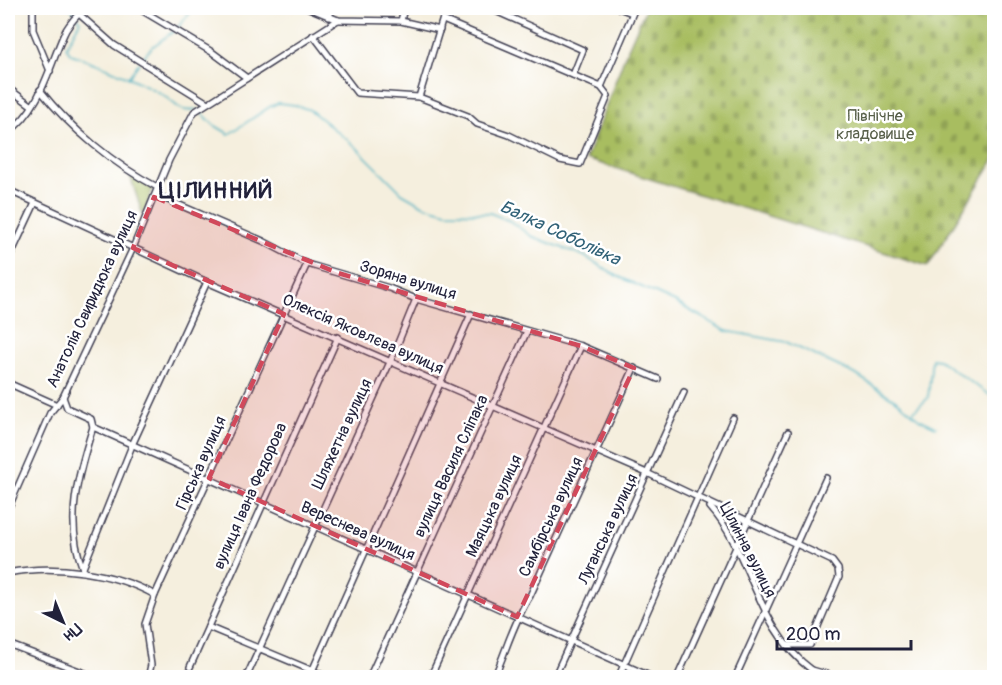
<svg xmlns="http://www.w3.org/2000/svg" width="1002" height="685" font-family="Pangolin,sans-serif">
	<defs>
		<pattern id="grass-tufts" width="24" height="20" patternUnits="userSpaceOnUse" patternTransform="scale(1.5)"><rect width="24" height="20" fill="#a8bd61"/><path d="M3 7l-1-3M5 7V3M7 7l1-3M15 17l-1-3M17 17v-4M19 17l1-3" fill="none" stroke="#90a255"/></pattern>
		<pattern id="cemetery-stones" width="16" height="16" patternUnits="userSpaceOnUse" patternTransform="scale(1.5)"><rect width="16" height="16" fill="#a8bd61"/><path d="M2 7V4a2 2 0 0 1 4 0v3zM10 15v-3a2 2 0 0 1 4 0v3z" fill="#90a255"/></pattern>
	</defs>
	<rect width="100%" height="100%" fill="#fff"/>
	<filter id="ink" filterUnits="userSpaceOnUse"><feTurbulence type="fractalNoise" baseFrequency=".0167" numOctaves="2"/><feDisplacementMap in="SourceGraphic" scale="12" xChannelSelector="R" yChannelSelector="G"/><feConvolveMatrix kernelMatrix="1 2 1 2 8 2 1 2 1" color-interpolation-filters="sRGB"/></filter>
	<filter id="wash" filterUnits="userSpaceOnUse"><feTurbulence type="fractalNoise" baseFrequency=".008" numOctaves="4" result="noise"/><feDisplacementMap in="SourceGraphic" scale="24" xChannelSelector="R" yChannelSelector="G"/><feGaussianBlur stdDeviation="1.35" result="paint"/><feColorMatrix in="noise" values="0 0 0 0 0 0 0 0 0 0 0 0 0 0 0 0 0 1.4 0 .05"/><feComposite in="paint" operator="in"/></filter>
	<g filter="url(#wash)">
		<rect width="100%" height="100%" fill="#f5efde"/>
		<path fill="url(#grass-tufts)" stroke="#65704e" stroke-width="1.5" d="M130 175 153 188 143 216Z"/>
		<path fill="url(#cemetery-stones)" stroke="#65704e" stroke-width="1.5" d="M646 8H994V160L928 266 586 159 626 53Z"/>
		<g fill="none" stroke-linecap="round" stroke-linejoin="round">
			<g stroke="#42aec0" stroke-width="1.5">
				<path d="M70 8 75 13"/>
				<path d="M78 17 80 21 66 47 71 54C102 65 134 78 163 95 174 102 181 115 195 109"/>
				<path d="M178 27 194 8"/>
				<path d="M142 59 152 47 174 31"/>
				<path d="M128 78 139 63"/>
				<path d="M199 110 214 125 229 134 271 106 278 103 295 105 310 110 355 146 402 193 425 206 447 212 490 213 510 221 531 236 584 256 617 276 675 302 726 331 786 342 855 374 900 403 919 419 936 427"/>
				<path d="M912 413 928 398 932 359 939 360 994 398"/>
			</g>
		</g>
	</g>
	<g filter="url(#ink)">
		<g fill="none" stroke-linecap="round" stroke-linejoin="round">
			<g stroke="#424153" stroke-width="8">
				<g id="minor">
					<path d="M33 8V30L50 71"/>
					<path d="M138 8 212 52 247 78"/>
					<path d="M309 8 338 20 401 21 440 30"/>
					<path d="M489 8 583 50 573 75"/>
					<path d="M619 8 632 13"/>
					<path d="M79 14 114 45 206 102"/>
					<path d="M329 17 332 8"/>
					<path d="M401 21 404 8"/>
					<path d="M313 35 357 93 419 97 468 116 477 124 509 135 560 160 580 164 608 96 601 87 443 20"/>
					<path d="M601 87 635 8"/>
					<path d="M8 88 31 105"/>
					<path d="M40 90C71 129 113 164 157 187"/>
					<path d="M419 97 446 8"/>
					<path d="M8 132C40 111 49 67 64 34 68 24 77 16 84 8"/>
					<path d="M8 190 207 282 649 474 832 561 838 569 839 577 810 645H787"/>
					<path d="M154 197H161L263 241 307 264 389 288 416 299 581 346 658 379"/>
					<path d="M8 261 35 203"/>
					<path d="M8 383 57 405"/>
					<path d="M63 397 67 408 91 419 93 427 654 678"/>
					<path d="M710 507C752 553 756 629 812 670"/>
					<path d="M8 509 50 413 63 397 133 248 169 160 194 112 338 20"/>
					<path d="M83 568 133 443 207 282"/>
					<path d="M83 569C64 522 78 474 93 427"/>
					<path d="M8 573C54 564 114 572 155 595"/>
					<path d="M208 627 330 678"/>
					<path d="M8 644 98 678"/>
					<path d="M190 667 338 337"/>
					<path d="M812 670 840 678"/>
					<path d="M148 678 151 665 145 624 155 595 307 264"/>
					<path d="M246 678 391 360 416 299"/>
					<path d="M309 678 471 314"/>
					<path d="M369 678 527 331"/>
					<path d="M430 678 581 346"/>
					<path d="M494 678C506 651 514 621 530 596L634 368"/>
					<path d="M554 678 684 392"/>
					<path d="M618 678 733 418"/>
					<path d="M677 678 788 432"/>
					<path d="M735 678 826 478"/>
				</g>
			</g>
			<use href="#minor" stroke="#fff" stroke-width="5"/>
		</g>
	</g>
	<path fill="#d1495b" fill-opacity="0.2" stroke="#d1495b" stroke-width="4.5" stroke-dasharray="12 8" stroke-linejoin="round" d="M154 197 338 273 581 346 634 368 517 617 209 478 284 314 133 248Z"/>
	<g text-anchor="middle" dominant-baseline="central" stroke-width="5" stroke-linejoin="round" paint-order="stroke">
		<g font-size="16" fill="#58604a" stroke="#fff">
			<text x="875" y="116">Північне<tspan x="875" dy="18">кладовище</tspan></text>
		</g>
		<g font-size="16" fill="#22223b" stroke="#fff">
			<text transform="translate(408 280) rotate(17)">Зоряна вулиця</text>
			<text transform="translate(92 299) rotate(-65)">Анатолія Свиридюка вулиця</text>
			<text transform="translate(363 334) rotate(24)">Олексія Яковлєва вулиця</text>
			<text transform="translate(342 434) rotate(-65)">Шляхетна вулиця</text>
			<text transform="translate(201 463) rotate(-66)">Гірська вулиця</text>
			<text transform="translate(451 466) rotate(-65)">вулиця Василя Сліпака</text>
			<text transform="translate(250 496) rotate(-66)">вулиця Івана Федорова</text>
			<text transform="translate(494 506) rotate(-65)">Маяцька вулиця</text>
			<text transform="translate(551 517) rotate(-65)">Самбірська вулиця</text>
			<text transform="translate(608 529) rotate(-65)">Луганська вулиця</text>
			<text transform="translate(358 531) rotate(24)">Вереснева вулиця</text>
			<text transform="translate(748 550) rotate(63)">Цілинна вулиця</text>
		</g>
		<g font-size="18" font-style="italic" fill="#306177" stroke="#fff">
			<text transform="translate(560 233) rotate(25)">Балка Соболівка</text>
		</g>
		<g font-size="22" font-weight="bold" letter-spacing="1.5" fill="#22223b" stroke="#fff">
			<text x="216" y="191">ЦІЛИННИЙ</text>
		</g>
	</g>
	<rect width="1002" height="685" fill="none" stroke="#fff" stroke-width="30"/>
	<g transform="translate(63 622) rotate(137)" stroke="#ffffff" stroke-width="4.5" paint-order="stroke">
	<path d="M0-4.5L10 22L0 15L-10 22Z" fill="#22223b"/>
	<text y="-9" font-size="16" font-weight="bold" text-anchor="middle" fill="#22223b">Пн</text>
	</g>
	<path d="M777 640v9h134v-9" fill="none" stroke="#22223b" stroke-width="3"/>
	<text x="786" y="640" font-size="18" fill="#22223b" stroke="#ffffff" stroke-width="4.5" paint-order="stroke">200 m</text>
</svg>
